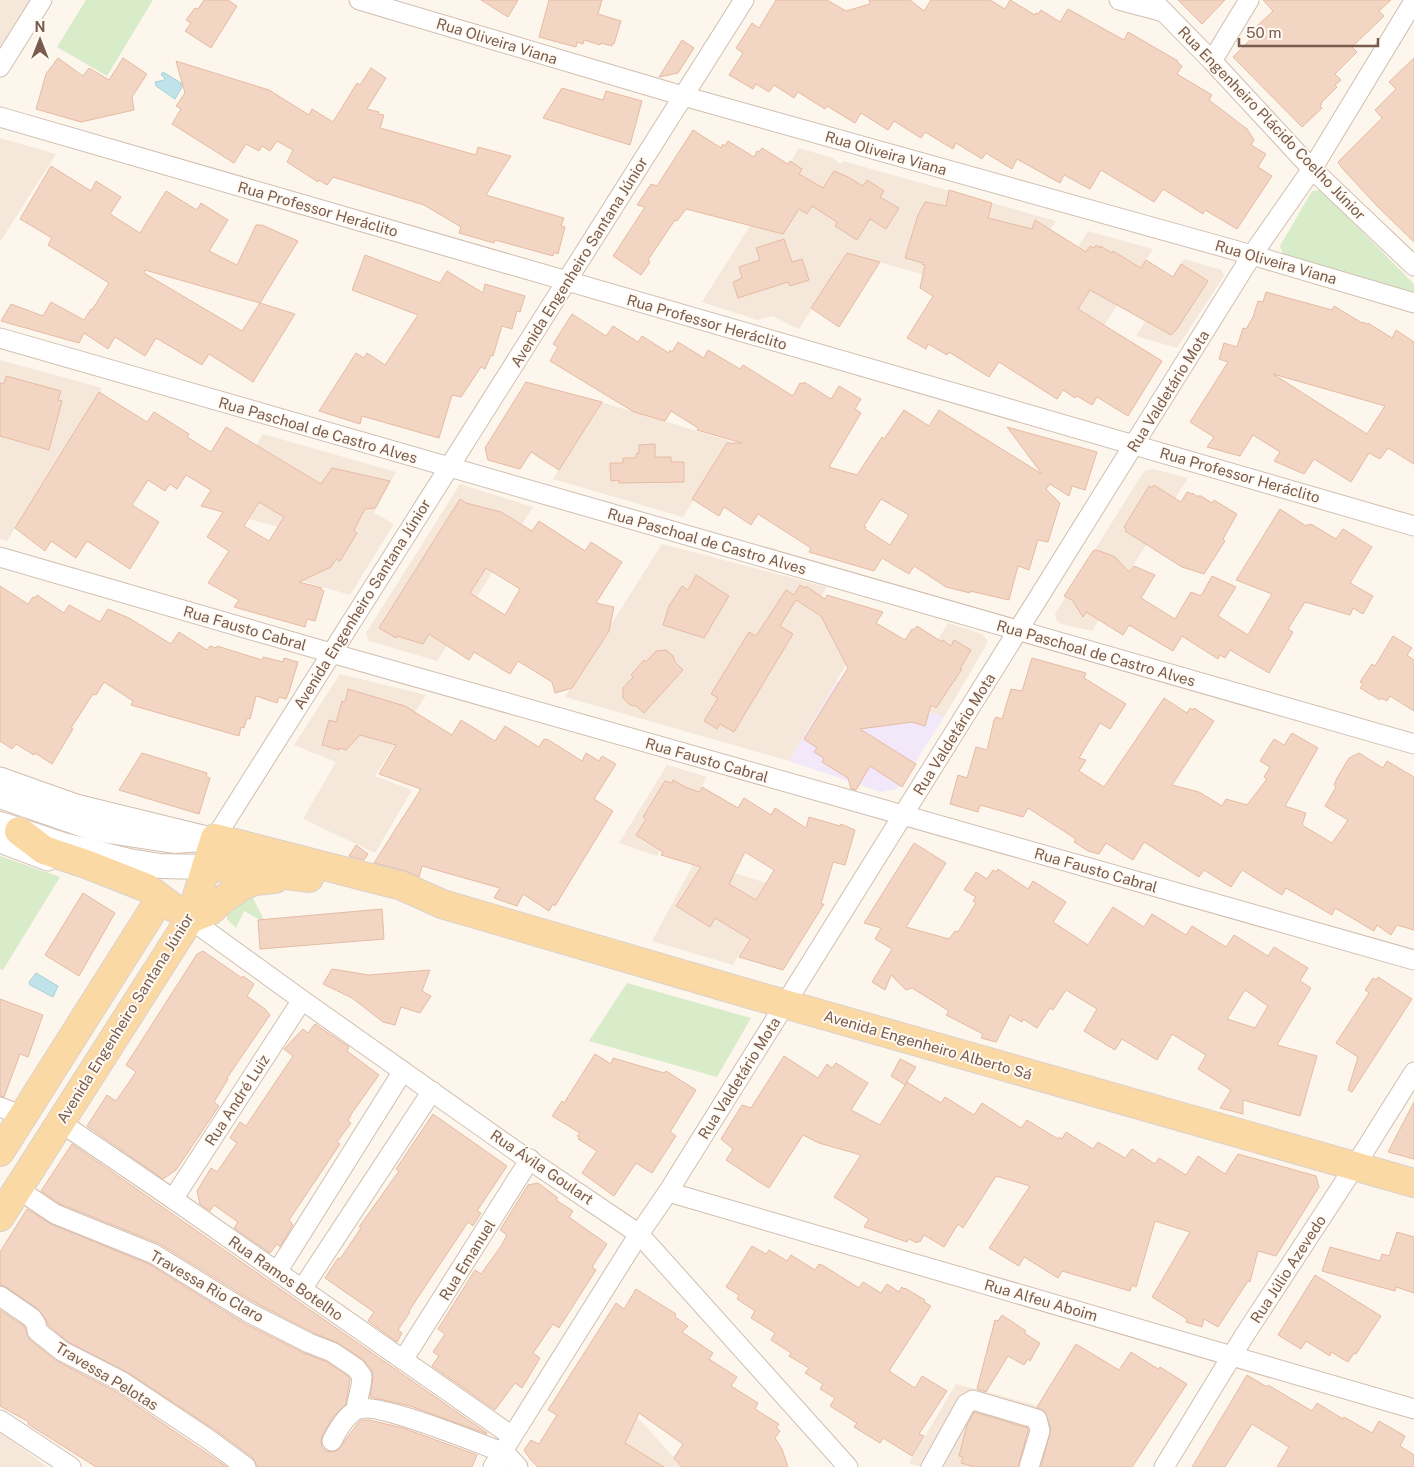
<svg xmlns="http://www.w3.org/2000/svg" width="1414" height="1467" font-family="'Public Sans',sans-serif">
	<rect width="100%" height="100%" fill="#fdf6ec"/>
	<g fill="#f5e8da">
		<path d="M0 0H42L0 67Z"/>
		<path d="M0 138 56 154 0 242Z"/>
		<path d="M799 148 833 158 841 164 843 161 1056 221 1007 298 847 253 799 329 772 316 757 320 702 302Z"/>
		<path d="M1088 231 1153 249 1103 327 1041 309Z"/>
		<path d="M1184 259 1222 270 1224 276 1177 348 1136 336Z"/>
		<path d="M0 360 102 388 7 541 0 539Z"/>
		<path d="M601 402 730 441 683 517 553 479Z"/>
		<path d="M263 434 396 472 374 513 394 524 350 595 261 569 279 527 217 511Z"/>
		<path d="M1153 469 1188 478 1092 631 1061 624 1057 621 1055 614 1142 474 1145 471Z"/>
		<path d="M460 484 533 507 437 661 369 641 366 633Z"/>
		<path d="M662 544 827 587 817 604 846 665 789 761 565 697Z"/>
		<path d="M948 623 982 634 988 642 944 717 901 702Z"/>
		<path d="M340 674 426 695 375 776 412 790 375 853 303 819 336 762 294 745Z"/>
		<path d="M667 765 707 777 657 856 619 843Z"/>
		<path d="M695 861 779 887 733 965 652 941Z"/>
		<path d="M956 1384 1084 1418 1053 1467H921L909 1463Z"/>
		<path d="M637 1417 683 1467H605Z"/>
		<path d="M0 1431 47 1467H0Z"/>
	</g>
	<path fill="#f3e8fa" d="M837 681 944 717 901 785 896 789 881 792 789 761Z"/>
	<g fill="#d8ecc9">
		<path d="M86 0H153L107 76 57 47Z"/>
		<path d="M1319 190 1324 193 1414 284V294L1283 254 1280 246 1312 191Z"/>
		<path d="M0 856 60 877 3 970 0 969Z"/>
		<path d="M252 896 264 920H260L244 911 236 928 227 919V912L233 906Z"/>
		<path d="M627 983 751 1018 717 1077 589 1041Z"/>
	</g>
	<g fill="#bfe3e8" stroke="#a5d3da">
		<path d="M163 72 181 83 182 87 175 99 156 86 155 82 165 80 164 77 161 75Z"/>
		<path d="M36 973 58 986 53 997 30 985 29 982Z"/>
	</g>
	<g fill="#f3d5c3" stroke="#e6bba3" fill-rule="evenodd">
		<path d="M204 0H228L237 6 211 48 185 31 191 23 186 20 195 8 198 9Z"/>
		<path d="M481 0H518L508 17Z"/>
		<path d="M549 0H602L598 14 621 21 614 44 612 43V46L601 43 600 45 584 40 583 44 577 42 576 47 539 37Z"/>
		<path d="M776 0H827L846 11 870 4 869 0H910L924 11 931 0H990L1005 9 1010 0 1035 15 1036 13 1038 14 1041 10 1060 22 1068 9 1124 40 1128 32 1178 61 1177 62 1182 66 1177 74 1212 95 1209 100 1247 129 1254 140 1251 145 1266 154 1258 167 1272 176 1237 229 1205 210 1203 214 1163 189 1154 202 1101 170 1090 189 1064 175 1060 183 1017 159 1012 169 986 153 982 159 956 143 953 149 925 132 921 138 894 121 888 130 861 113 855 123 827 106 825 109 798 92 794 98 774 85 769 92 756 84 753 89 729 75 743 53 736 48 752 23 759 28Z"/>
		<path d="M1178 0H1225L1202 24Z"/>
		<path d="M1263 0H1391L1379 11 1384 16 1352 47 1357 52 1335 74 1341 80 1335 85 1337 87 1321 103 1322 104 1320 106 1322 108 1302 127 1233 57 1255 35 1253 33 1254 29 1273 11Z"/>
		<path d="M682 40 694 48 678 73 659 77Z"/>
		<path d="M58 58 83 76 89 68 109 80 123 58 147 74 132 97 134 110 81 122 36 109 46 74Z"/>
		<path d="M1414 58V242L1377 206 1342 168 1338 162 1382 118 1375 110 1396 89 1389 82Z"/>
		<path d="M176 61 269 90 309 115 312 109 333 122 357 83 360 85 371 68 386 78 367 109 379 112 378 114 384 115 380 128 476 155 478 147 511 156 486 195 564 218 561 226 565 227 558 254 554 252 553 256 495 240 494 243 459 233 461 227 424 205 333 177 327 185 319 180 318 182 287 162 293 150 277 141 270 151 262 146 259 151 246 144 234 163 172 124 181 109 176 106 185 93Z"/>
		<path d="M562 88 603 100 606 91 642 101 630 145 543 118Z"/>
		<path d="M693 130 721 148 723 144 725 146 728 141 754 157 757 151 759 152 762 148 788 164 790 161 802 169 799 174 823 188 834 171 848 177 863 186 867 180 884 191 880 197 899 208 886 229 870 219 857 240 835 226 837 222 812 206 807 214 799 209 783 234 686 209 677 221 675 220 648 260 650 262 641 275 613 256 645 207 637 205 651 184 657 186Z"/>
		<path d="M51 166 91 191 96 181 121 197 110 214 140 233 166 191 197 210 201 203 228 220 209 251 237 265 256 225H262L298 241 260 303 295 314 253 382 209 354 202 365 156 338 145 356 115 337 108 349 84 333 79 343 1 321 11 304 43 316 51 302 84 320 91 309 92 310 109 283 48 245 52 238 20 219ZM145 270 260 303 242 331 144 273Z"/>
		<path d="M949 190 992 203 988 218 1032 229 1035 220 1086 252 1090 246 1094 248 1096 245 1100 248V246L1112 253 1113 251 1141 268 1146 260 1173 277 1181 264 1208 281 1177 329 1171 335 1090 290 1078 309 1162 361 1128 416 1097 397 1092 405 1077 396 1075 398 1063 390 1057 399 999 362 989 377 949 352 947 355 928 344 926 349 907 338 933 296 920 288 925 265 922 264 923 263 905 258 918 215 925 202 946 206Z"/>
		<path d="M784 239 792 262 802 259 809 280 790 286 788 282 738 298 733 282 742 278 739 267 760 260 756 248Z"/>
		<path d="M847 253 880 262 839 327 811 308Z"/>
		<path d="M365 255 440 283 447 271 483 293 485 284 525 296 520 312 517 311 512 329 502 326 493 356 491 355 485 369 481 367 461 397 452 395 439 438 362 416 360 424 319 411 356 353 364 358 367 353 385 365 418 315 352 290Z"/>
		<path d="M1266 292 1332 310 1334 306 1362 323 1363 322 1367 324 1368 323 1392 338 1396 330 1414 342V464L1388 448 1380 459 1369 453 1351 482 1314 459 1304 474 1274 461 1280 452 1253 435 1240 456 1207 447 1214 437 1190 422 1228 362 1219 359 1224 343 1237 347 1243 328 1246 329 1253 317 1258 301 1263 302ZM1273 374 1385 406 1367 434Z"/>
		<path d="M572 314 606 336 613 326 638 342 642 336 669 353 670 350 672 352 678 342 704 358 708 350 740 369 743 365 793 396 800 383 803 384 804 382 831 399 839 386 861 399 855 409 861 413 829 467 857 475 882 437 884 439 904 410 929 426 939 410 1042 474 1007 427 1097 452 1085 490 1072 486 1069 496 1050 484 1046 489 1060 503 1048 542 1038 540 1029 570 1018 566 1009 600 970 591V593L946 587 914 566 909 574 882 558 874 571 809 552 811 548 758 514 751 525 724 507 719 516 692 499 727 443H742L697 430 698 428 671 411 665 421 634 412 550 361 558 347 553 344ZM881 499 909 515 890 545 865 529 866 527 864 526Z"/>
		<path d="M6 376 61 391 58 400 62 401 49 450 0 436V383L4 384Z"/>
		<path d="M526 382 602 402 559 470 531 452 520 469 488 460 485 448Z"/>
		<path d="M99 392 147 422 154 412 189 434 187 437 211 452 226 427 321 484 332 468 390 481 375 508 365 509 354 530 357 533 340 561 336 559 331 567 299 582 322 588 321 590 324 591 315 621 307 619 305 627 234 607 239 600 208 583 229 551 207 537 223 512 201 506 211 490 186 475 177 489 170 484 165 491 148 480 132 505 159 522 130 569 87 541 76 558 51 541 45 551 15 528ZM259 502 284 517 269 541 244 526Z"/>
		<path d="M655 444V457H671V462H684V482L619 483V480L611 481 610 463H623V458H636V454L639 453V445Z"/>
		<path d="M1154 485 1181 502 1187 492 1192 494 1193 493 1196 496H1201L1212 503 1214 500 1237 514 1223 539 1225 541 1204 574 1182 567 1125 531 1126 529 1124 527 1149 486 1152 488Z"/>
		<path d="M460 499 466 503 501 512 532 531 539 521 585 551 591 542 622 562 596 603 614 607 609 631 572 688 555 693 552 682 518 661 510 674 474 652 469 660 429 634 423 644 397 636 396 638 379 628ZM486 568 520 589 505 615 470 593Z"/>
		<path d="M1280 509 1306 526 1308 524 1310 525 1311 524 1336 539 1343 529 1372 547 1350 583 1373 596 1363 614 1353 608 1350 615 1305 602 1288 629 1293 632 1269 673 1230 650 1225 658 1220 655 1218 659 1182 636 1173 651 1129 625 1123 635 1086 612 1083 617 1072 600 1064 596 1091 554 1094 550 1100 551 1115 557 1129 572 1134 566 1155 575 1141 598 1175 619 1191 592 1201 596 1212 576 1236 587 1218 616 1248 635 1272 594 1236 580Z"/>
		<path d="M696 575 729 596 704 638 663 625 669 606 682 586 688 590Z"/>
		<path d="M800 585 805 588 806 586 825 599 827 595 883 612 876 623 905 640 912 629 914 630 917 626 942 642 943 640 951 646 954 640 971 650 960 669H962L936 708 931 705 925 726 912 722 860 729 916 764 902 787 870 766 856 790 851 789 848 778 822 762 824 758 814 752 817 748 804 739 848 668 821 616 796 600 780 626 793 634 734 732 720 724 717 729 704 721 718 698 711 694 749 632 756 636 786 590 794 595Z"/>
		<path d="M0 586 28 604 33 597 35 598 37 595 64 613 69 605 100 622 108 609 129 618 171 644 179 632 207 650 210 646 216 648 217 646 262 660 263 657 283 662 284 658 298 662 289 692 286 699 279 697 277 703 256 696 250 719 247 718 244 728 241 727 239 736 131 705 133 701 104 682 96 695 93 694 71 728 73 729 52 764 35 753 34 755 16 744 12 749 0 741Z"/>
		<path d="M1393 636 1412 648 1407 655 1414 660V711L1390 696 1387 701 1381 698 1380 700 1360 688 1363 684 1360 682 1372 664 1375 666Z"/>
		<path d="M666 650 673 656 675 662 683 670 644 713 636 706 630 705 623 698V688L633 677 631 675 644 660 646 662 656 651Z"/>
		<path d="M1032 658 1086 673 1084 678 1126 704 1110 729 1100 723 1079 758 1086 760 1079 771 1104 787 1164 698 1187 713 1190 708 1193 710 1194 708 1214 721 1172 785 1199 792 1222 806 1226 799 1247 805 1267 779 1264 777 1270 767 1260 761 1274 739 1284 745 1292 733 1318 748 1285 806 1306 813 1302 825 1332 843 1348 820 1325 806 1336 787 1334 785 1337 778 1349 758 1359 753 1383 768 1387 761 1414 777V930L1397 925 1391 935 1377 925 1374 931 1335 908 1332 915 1286 888 1282 895 1242 870 1231 887 1204 870 1199 877 1144 842 1133 860 1106 843 1099 854 1088 851 1074 842 1076 839 1028 808 1023 817 980 805 978 812 950 804 958 775 967 778 976 747 987 750 994 720 996 717 1002 719 1011 689 1022 691Z"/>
		<path d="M348 689 405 706 452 735 461 720 495 741 505 726 539 747 544 739 546 740 547 739 582 761 586 753 599 761 602 756 616 764 594 799 613 811 555 906 553 904 549 911 523 894 517 906 494 898 500 888 422 866 419 877 406 871 374 863 421 789 379 774 396 745 360 735 346 750 339 748V750L322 745 329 720 336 722 342 701 345 702Z"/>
		<path d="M142 753 207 773 206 777 210 778 199 814 119 790Z"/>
		<path d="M673 780 685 787 699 792 702 787 738 808 744 798 771 815 775 808 806 828 809 817 840 826 841 824 855 830 845 865 833 862 821 904H824L783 970 739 957 750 939 715 918 710 927 676 906 701 867 661 855 663 852 636 835 646 819 643 817 665 781 672 783ZM745 852 774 870 756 900 729 884Z"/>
		<path d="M914 843 946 863 906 927 949 939 955 931 958 932 976 903 973 901 976 897 964 890 976 872 987 879 993 870 996 872 998 869 1028 889 1033 881 1066 902 1053 922 1088 945 1113 907 1144 927 1152 914 1186 935 1192 926 1226 947 1234 935 1268 956 1274 947 1308 968 1300 981 1311 988 1277 1045 1317 1056 1300 1116 1243 1100V1114L1220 1108 1231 1090 1198 1069 1206 1055 1172 1034 1157 1060 1122 1039 1115 1050 1084 1031 1097 1009 1066 990 1053 1010 1050 1008 1037 1028 1023 1019 1022 1022 1010 1015 996 1042 981 1038 983 1034 946 1015 949 1011 912 988 906 990 891 975 885 990 872 982 892 949 875 939 881 928 864 923ZM1245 990 1268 1006 1255 1028 1227 1019Z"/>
		<path d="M356 845 368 854 364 860 349 856Z"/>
		<path d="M83 893 115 913 79 976 45 955Z"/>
		<path d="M382 909 384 939 260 949 258 920Z"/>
		<path d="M203 951 242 978 243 976 254 984 247 996 265 1009 270 1015 227 1078 228 1079 214 1102 219 1106 176 1170 163 1179 87 1126 107 1095 116 1101 136 1072 126 1065 197 954Z"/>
		<path d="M332 969 369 975 430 970 422 991 431 996 420 1013 401 1007 395 1025 383 1022 352 998 323 984Z"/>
		<path d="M1378 977 1412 999 1352 1092 1348 1090 1358 1057 1336 1043 1369 993 1365 990 1373 978 1376 980Z"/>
		<path d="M0 999 43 1015 28 1057 20 1054 4 1097 0 1096Z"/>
		<path d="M315 1024 349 1047 347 1051 379 1075 352 1113 348 1121 351 1123 337 1142 340 1144 289 1220 293 1225 280 1247 277 1244 270 1253 234 1228 238 1222 214 1205 210 1211 200 1204 197 1191 211 1168 217 1172 237 1143 230 1138 240 1122 246 1126 293 1056 284 1049 303 1029 308 1033Z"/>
		<path d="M595 1054 611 1064 613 1058 664 1073 666 1071 696 1090 670 1132 676 1136 652 1173 636 1163 614 1196 582 1173 597 1151 578 1139 580 1138 577 1136 580 1133 552 1116 562 1101 564 1103Z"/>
		<path d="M784 1056 818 1078 827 1064 832 1068 836 1063 868 1083 851 1110 880 1125 907 1082 941 1103 945 1097 974 1115 982 1103 1021 1128 1027 1120 1058 1139 1059 1137 1062 1139 1066 1132 1093 1149 1098 1142 1125 1158 1132 1149 1155 1164 1159 1158 1186 1175 1198 1156 1225 1174 1238 1154 1316 1176 1319 1187 1276 1256 1258 1251 1250 1282 1248 1281 1218 1327 1204 1319 1202 1327 1186 1322 1187 1319 1152 1297 1190 1232 1155 1221 1136 1287 1132 1285 1130 1291 1062 1271 1058 1278 1024 1257 1019 1266 989 1248 1030 1186 996 1176 963 1228 958 1224 944 1247 924 1235 920 1242 918 1241 917 1243 909 1239 907 1242 864 1227 869 1219 834 1197 861 1155 819 1143 803 1135 769 1188 756 1180 726 1160 733 1149 721 1139 742 1105 751 1108Z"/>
		<path d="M900 1059 916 1067 905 1085 891 1076Z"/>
		<path d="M1414 1102V1159L1388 1152Z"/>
		<path d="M433 1114 507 1166 477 1211 481 1213 473 1226 468 1222 409 1311 410 1312 398 1330 402 1333 397 1342 368 1321 374 1312 325 1278 338 1258 340 1259 361 1228 359 1227 399 1171 396 1169Z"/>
		<path d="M72 1144 487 1433V1434L410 1406 370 1397 373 1377 371 1369 362 1359 338 1343 314 1333 254 1302 160 1244 60 1204 41 1191Z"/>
		<path d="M538 1183 558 1198 556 1200 573 1211 569 1217 607 1244 592 1267 596 1270 559 1328 553 1324 533 1353 540 1358 522 1388 515 1383 495 1410 432 1366 439 1356 433 1352 445 1334 438 1329 443 1321 475 1270 481 1274 501 1246 507 1235 500 1230 528 1185Z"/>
		<path d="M27 1209 51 1224 149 1264 242 1322 304 1353 327 1362 348 1376 350 1379 346 1404 334 1416 322 1436 321 1441 322 1447 326 1451 332 1452 338 1450 358 1423 362 1420H369L403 1428 477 1455 472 1467H257L253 1458 215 1430 127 1372 68 1342 48 1325 45 1318 38 1309 6 1287 0 1285V1252Z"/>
		<path d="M1397 1232 1414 1237V1293L1396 1287 1395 1291 1322 1271 1330 1247 1380 1261 1382 1254 1389 1256Z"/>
		<path d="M752 1246 766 1254 769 1250 787 1261 791 1255 815 1270 819 1264 824 1266 859 1288 863 1282 881 1293 887 1284 899 1292 902 1287 904 1289 905 1288 925 1300 924 1302 931 1306 889 1371 915 1388 922 1376 947 1391 919 1434 924 1436 912 1456 883 1438 880 1443 854 1427 857 1423 830 1406 835 1398 820 1389 823 1384 805 1373 809 1368 789 1356 791 1353 771 1340 775 1333 751 1318 755 1311 737 1299 739 1295 726 1287Z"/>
		<path d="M1315 1275 1381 1316 1356 1354 1354 1353 1348 1362 1331 1352 1330 1356 1306 1341 1301 1349 1278 1335Z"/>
		<path d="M636 1289 676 1314 675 1317 688 1326 682 1332 713 1353 709 1359 737 1377 731 1386 758 1403 755 1409 779 1424 776 1428 780 1431 775 1438 782 1449 788 1467H682L674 1458 683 1444 639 1413 625 1443 664 1467H538L530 1459 524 1450 531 1440 539 1444 557 1415 548 1410 616 1303 624 1309Z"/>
		<path d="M0 1310 24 1326 30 1340 55 1360 115 1391 227 1467H96L28 1424 29 1422 0 1406Z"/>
		<path d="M1002 1315 1026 1331 1024 1333 1040 1343 1030 1361 1028 1359 1024 1365 1008 1356 986 1392 977 1389 995 1320 998 1321Z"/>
		<path d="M1076 1344 1119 1370 1131 1352 1158 1369 1160 1367 1187 1384 1132 1467H1041L1051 1429 1045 1412 1037 1407Z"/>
		<path d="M1247 1375 1267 1387 1268 1385 1312 1411 1317 1403 1343 1419 1344 1417 1372 1433 1379 1421 1405 1436 1400 1446 1414 1455V1467H1277L1289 1447 1252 1424 1225 1467H1192Z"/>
		<path d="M974 1412 1028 1428V1431L1018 1467H975L961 1463 963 1457 959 1456 967 1425Z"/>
	</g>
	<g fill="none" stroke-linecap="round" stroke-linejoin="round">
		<g stroke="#d1beb0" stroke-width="21">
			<g id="minor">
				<path d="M359 0 683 96 1252 255 1414 303"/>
				<path d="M1119 0 1164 12"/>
				<path d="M1152 0 1212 61 1312 169 1414 266"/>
				<path d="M1212 61 1249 0"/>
				<path d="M0 67 42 0"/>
				<path d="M0 117 1414 526"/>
				<path d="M0 338 1414 744"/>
				<path d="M0 557 331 653 1414 960"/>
				<path d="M0 777 76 804 215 838 744 0"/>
				<path d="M0 843 48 861"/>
				<path d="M190 919 302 1000 516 1151 639 1234 848 1467"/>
				<path d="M0 1107 23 1116"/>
				<path d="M60 1122 173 1199 512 1436"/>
				<path d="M18 1189 55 1214 154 1254 248 1312 309 1343 332 1352 356 1368 362 1376 361 1386 357 1403 358 1409"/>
				<path d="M668 1192 1414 1409"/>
				<path d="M173 1199 302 1000"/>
				<path d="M277 1272 403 1071"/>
				<path d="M302 1289 432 1091"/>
				<path d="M0 1296 32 1318 36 1324 37 1331 62 1351 121 1381 208 1439 246 1467"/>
				<path d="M403 1360 530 1159"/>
				<path d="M0 1420 71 1467"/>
				<path d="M332 1441C337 1431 347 1413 359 1409 378 1402 478 1443 502 1452"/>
				<path d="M503 1451 518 1467"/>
				<path d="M493 1467 639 1234 668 1192 1252 255 1312 169 1414 1"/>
				<path d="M931 1467 966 1404 973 1400 1037 1419 1040 1431 1029 1467"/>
				<path d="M1164 1467 1244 1336 1355 1166 1414 1072"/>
			</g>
		</g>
		<g stroke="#d1beb0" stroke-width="26">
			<g id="tertiary">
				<path d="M0 796 95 829 174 841 215 838"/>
				<path d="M0 824 63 845 129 861 160 866 206 867"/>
			</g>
		</g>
		<g stroke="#dad1cd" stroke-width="30">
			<g id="primary">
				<path d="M19 831 44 850 86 864 147 888 174 908"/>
				<path d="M206 867 233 868 309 878"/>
				<path d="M190 919 210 911 222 900 242 886 255 881 275 879"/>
				<path d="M0 1152 160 899"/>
				<path d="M0 1217 190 919 215 838 402 886 442 904 760 997 1414 1183"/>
			</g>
		</g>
		<use href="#minor" stroke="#fff" stroke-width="19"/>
		<use href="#tertiary" stroke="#fff" stroke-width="24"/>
		<use href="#primary" stroke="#fbd9a5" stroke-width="28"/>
	</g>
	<g text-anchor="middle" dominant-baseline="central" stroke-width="4" stroke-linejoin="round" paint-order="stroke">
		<g font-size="15" fill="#7a5c4d" stroke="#fffaf3">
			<text transform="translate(497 41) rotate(17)">Rua Oliveira Viana</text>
			<text transform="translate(1272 123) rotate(46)">Rua Engenheiro Plácido Coelho Júnior</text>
			<text transform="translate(886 153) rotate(16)">Rua Oliveira Viana</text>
			<text transform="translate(318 209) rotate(16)">Rua Professor Heráclito</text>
			<text transform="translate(579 262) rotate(-58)">Avenida Engenheiro Santana Júnior</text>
			<text transform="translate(1276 262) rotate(16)">Rua Oliveira Viana</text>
			<text transform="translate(707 322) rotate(16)">Rua Professor Heráclito</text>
			<text transform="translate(1168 391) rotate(-58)">Rua Valdetário Mota</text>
			<text transform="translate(318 430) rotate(16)">Rua Paschoal de Castro Alves</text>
			<text transform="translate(1240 475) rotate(16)">Rua Professor Heráclito</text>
			<text transform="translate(707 541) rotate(16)">Rua Paschoal de Castro Alves</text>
			<text transform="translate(362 604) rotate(-58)">Avenida Engenheiro Santana Júnior</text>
			<text transform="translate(245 628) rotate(16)">Rua Fausto Cabral</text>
			<text transform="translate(1096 653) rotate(16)">Rua Paschoal de Castro Alves</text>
			<text transform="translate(954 734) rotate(-58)">Rua Valdetário Mota</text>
			<text transform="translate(707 760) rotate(16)">Rua Fausto Cabral</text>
			<text transform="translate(1096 870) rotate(16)">Rua Fausto Cabral</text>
			<text transform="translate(125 1018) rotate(-58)">Avenida Engenheiro Santana Júnior</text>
			<text transform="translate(928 1045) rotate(16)">Avenida Engenheiro Alberto Sá</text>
			<text transform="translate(739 1078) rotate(-58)">Rua Valdetário Mota</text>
			<text transform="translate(237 1100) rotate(-57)">Rua André Luiz</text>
			<text transform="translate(542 1167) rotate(34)">Rua Ávila Goulart</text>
			<text transform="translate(467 1260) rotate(-58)">Rua Emanuel</text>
			<text transform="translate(1288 1269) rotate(-57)">Rua Júlio Azevedo</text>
			<text transform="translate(286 1278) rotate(35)">Rua Ramos Botelho</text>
			<text transform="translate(207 1286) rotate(30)">Travessa Rio Claro</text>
			<text transform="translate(1041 1300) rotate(16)">Rua Alfeu Aboim</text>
			<text transform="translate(107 1376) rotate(31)">Travessa Pelotas</text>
		</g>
	</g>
	<g transform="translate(40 40)" stroke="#fffaf3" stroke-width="4" paint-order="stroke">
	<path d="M0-4L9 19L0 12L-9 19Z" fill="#7a5c4d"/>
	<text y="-8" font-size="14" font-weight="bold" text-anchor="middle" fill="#7a5c4d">N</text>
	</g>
	<path d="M1239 38v8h139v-8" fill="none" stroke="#7a5c4d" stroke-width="2.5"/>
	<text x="1246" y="38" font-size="15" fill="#7a5c4d" stroke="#fffaf3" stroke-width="4" paint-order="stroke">50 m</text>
</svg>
